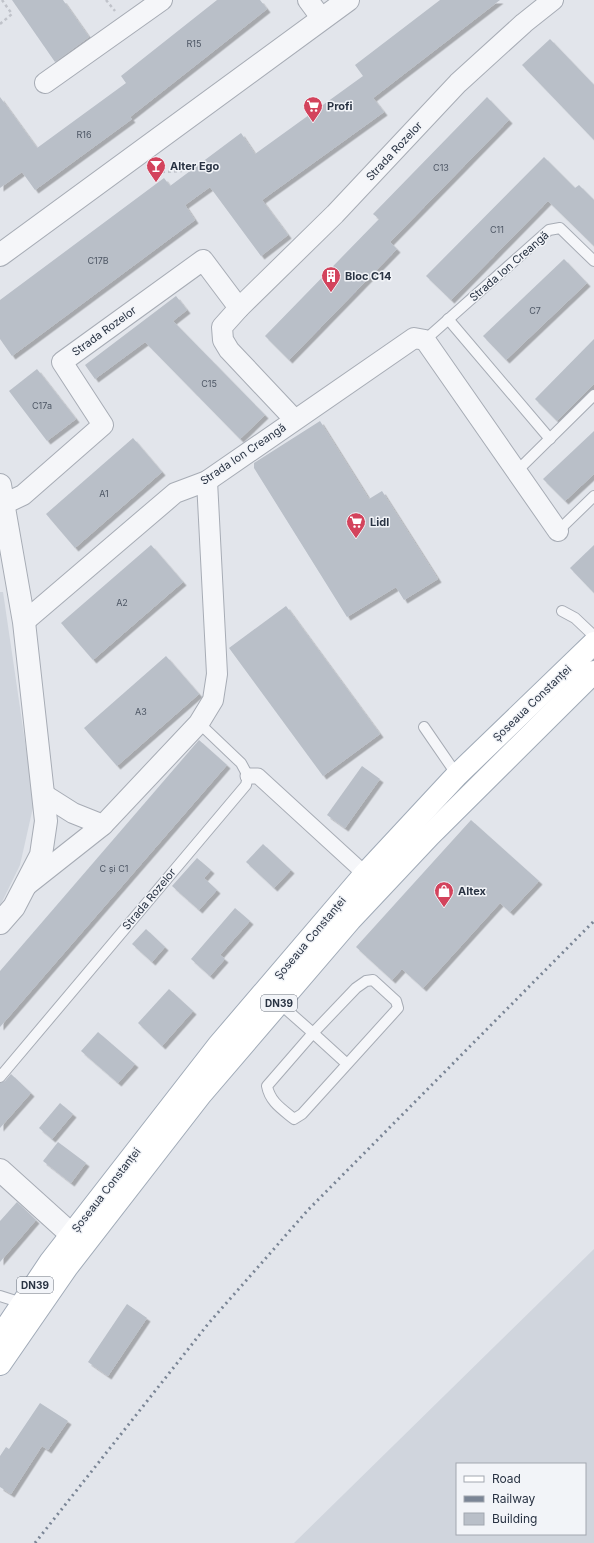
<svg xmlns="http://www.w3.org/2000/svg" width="594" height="1543" font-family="Inter,sans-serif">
	<defs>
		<filter id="shadow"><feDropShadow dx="3.5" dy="3.5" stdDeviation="0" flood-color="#0004"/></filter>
	</defs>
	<rect width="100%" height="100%" fill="#e2e5eb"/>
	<g fill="#d0d5dd" fill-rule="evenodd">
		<path d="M0 592H3L34 803 20 865 0 906Z"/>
		<path d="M594 1249V1543H294ZM457 1464H585V1534H457Z"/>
	</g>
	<g fill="#b9bfc8" filter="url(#shadow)">
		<path d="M12 0H63L89 37 55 62Z"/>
		<path d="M217 0H260L267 9 130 117 132 119 35 190 22 172 0 188V97L37 148 126 83 121 76Z"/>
		<path d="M440 0H500L373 98 384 112 262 200 288 235 261 256 210 187 185 205 195 220 12 356 0 339V300L164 178 170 186 241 133 255 154 363 76 355 65Z"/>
		<path d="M550 39 594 85V140L522 65Z"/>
		<path d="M487 97 509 120 390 242 397 249 289 360 265 336 379 219 373 214Z"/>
		<path d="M544 157 575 188 579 185 594 200V246L548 201 451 300 426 276Z"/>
		<path d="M564 259 587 283 506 360 483 336Z"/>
		<path d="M176 296 187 310 173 321 265 415 240 439 145 342 95 379 85 365Z"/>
		<path d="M594 339V384L557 421 535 399Z"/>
		<path d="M37 369 76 419 47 441 9 391Z"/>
		<path d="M320 421 369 499 382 491 438 579 404 600 396 587 347 617 254 468V463Z"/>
		<path d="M594 431V474L565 501 543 479Z"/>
		<path d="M133 438 162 472 75 548 46 514Z"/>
		<path d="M151 545 183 582 93 660 61 623Z"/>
		<path d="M594 545V593L570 568Z"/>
		<path d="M286 606 380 734 323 776 229 648Z"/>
		<path d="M166 656 199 694 117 766 84 728Z"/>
		<path d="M199 740 227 765 0 1027V971Z"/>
		<path d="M362 766 380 779 345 828 327 815Z"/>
		<path d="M471 820 539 881 510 912 500 903 423 988 402 969 392 980 356 947Z"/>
		<path d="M263 844 291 870 274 888 246 862Z"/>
		<path d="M197 858 211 870 204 878 217 890 199 910 172 886Z"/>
		<path d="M235 908 250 921 220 955 225 959 210 976 191 959Z"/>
		<path d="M146 929 165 947 152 962 132 944Z"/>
		<path d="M169 989 193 1011 162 1046 138 1023Z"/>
		<path d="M98 1032 135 1064 118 1083 81 1051Z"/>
		<path d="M11 1074 31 1093 0 1128V1083L5 1081Z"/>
		<path d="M60 1103 73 1114 52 1139 39 1128Z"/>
		<path d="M58 1142 86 1163 71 1183 43 1161Z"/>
		<path d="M17 1202 36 1220 0 1262V1221Z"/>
		<path d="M127 1304 147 1318 108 1376 88 1362Z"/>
		<path d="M40 1403 68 1421 48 1450 42 1446 11 1494 0 1487V1456L6 1447 9 1449Z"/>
	</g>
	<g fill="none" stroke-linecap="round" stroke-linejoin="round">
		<g stroke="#a7acb5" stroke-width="12">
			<g id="service">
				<path d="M448 319 550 439"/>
				<path d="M425 340 549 230 560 228 594 261"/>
				<path d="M517 471 594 395"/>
				<path d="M558 531 594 496"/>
				<path d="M562 611 575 618 594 636"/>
				<path d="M424 727 457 775"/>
				<path d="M279 1003 313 1033 267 1086C270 1102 282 1109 294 1119L302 1114 398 1008 396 1001 373 980 366 981 356 988 313 1033 347 1064"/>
				<path d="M0 1077 246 785 248 776 241 763 199 723"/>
				<path d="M0 1296 22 1303"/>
			</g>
		</g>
		<g stroke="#a7acb5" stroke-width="17">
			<path id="pedestrian" d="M248 776H258L365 874"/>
		</g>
		<g stroke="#a7acb5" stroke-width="22">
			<g id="minor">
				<path d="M308 0 322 19"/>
				<path d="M45 83 162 0"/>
				<path d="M294 419 229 350 223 340 222 327 239 308 335 214 458 83 524 23 553 0"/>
				<path d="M4 504 23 495 103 425 62 362 203 260 239 308"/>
				<path d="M24 622 175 493 207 481 414 338 425 340 558 531"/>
				<path d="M43 794 73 813 103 825 199 723 213 700 217 674 207 481"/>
				<path d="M27 885 103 825"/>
			</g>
		</g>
		<g stroke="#a7acb5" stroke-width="24">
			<g id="tertiary">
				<path d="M0 255 348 0"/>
				<path d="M0 485 24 622 46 821 41 855 14 907 0 923"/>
				<path d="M0 1170 72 1235"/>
			</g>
		</g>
		<g stroke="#a0aab7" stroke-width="24">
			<g id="primary">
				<path d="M0 1337 51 1261 218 1046 365 874 457 775 594 643"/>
				<path d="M0 1364 67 1267 201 1094 350 920 429 836 594 672"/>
			</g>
		</g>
		<g stroke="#c0c3ca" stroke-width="2.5" stroke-dasharray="3 3" stroke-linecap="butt">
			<path d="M106 0 115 11"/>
			<path d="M0 24 12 14 2 0"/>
			<path d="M162 172 182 171"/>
		</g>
		<use href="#service" stroke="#f5f6f9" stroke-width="10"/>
		<use href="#pedestrian" stroke="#f5f6f9" stroke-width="15"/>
		<use href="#minor" stroke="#f5f6f9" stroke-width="20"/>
		<use href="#tertiary" stroke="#f5f6f9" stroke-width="22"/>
		<use href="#primary" stroke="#fff" stroke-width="22"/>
		<path stroke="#7a8595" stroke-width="3" stroke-dasharray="2 4" stroke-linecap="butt" d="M35 1543 208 1324 308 1210 594 921"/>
	</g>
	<defs>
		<g id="supermarket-pin" transform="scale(1)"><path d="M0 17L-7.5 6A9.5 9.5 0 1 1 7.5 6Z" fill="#d3435c" stroke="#f2f4f8"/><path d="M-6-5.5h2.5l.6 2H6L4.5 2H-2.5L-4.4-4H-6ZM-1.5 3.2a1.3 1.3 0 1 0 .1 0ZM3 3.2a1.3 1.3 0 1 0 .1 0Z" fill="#fff"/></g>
		<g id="bar-pin" transform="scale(1)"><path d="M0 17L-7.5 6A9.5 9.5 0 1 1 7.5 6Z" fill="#d3435c" stroke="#f2f4f8"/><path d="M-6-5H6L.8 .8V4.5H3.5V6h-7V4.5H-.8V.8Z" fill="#fff"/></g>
		<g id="building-pin" transform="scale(1)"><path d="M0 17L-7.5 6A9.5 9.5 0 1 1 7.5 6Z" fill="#d3435c" stroke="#f2f4f8"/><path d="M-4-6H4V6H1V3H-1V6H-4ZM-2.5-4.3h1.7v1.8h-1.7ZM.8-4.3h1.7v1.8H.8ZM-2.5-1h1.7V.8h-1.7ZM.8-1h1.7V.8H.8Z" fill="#fff"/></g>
		<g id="shop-pin" transform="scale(1)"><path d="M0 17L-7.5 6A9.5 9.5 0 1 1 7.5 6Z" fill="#d3435c" stroke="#f2f4f8"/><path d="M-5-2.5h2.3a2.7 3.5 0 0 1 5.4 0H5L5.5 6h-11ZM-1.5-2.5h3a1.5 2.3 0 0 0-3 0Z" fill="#fff"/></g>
	</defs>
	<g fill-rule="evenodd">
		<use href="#supermarket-pin" x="313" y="106"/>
		<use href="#bar-pin" x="156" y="166"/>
		<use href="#building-pin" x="331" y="276"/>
		<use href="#supermarket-pin" x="356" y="522"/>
		<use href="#shop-pin" x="444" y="891"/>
	</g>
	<g text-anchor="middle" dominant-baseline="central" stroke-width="3" stroke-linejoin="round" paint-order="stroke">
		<g font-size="9" fill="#4d5664">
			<text x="194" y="43">R15</text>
			<text x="84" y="134">R16</text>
			<text x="441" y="167">C13</text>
			<text x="497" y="229">C11</text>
			<text x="98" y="260">C17B</text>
			<text x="535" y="310">C7</text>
			<text x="209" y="383">C15</text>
			<text x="42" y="405">C17a</text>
			<text x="104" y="493">A1</text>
			<text x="122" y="602">A2</text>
			<text x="141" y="711">A3</text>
			<text x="114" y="868">C și C1</text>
		</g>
		<g fill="#f2f4f8" stroke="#656d79" stroke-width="1">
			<rect x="261" y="995" width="36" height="16" rx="3"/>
			<rect x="17" y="1277" width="36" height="16" rx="3"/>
		</g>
		<g font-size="10" font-weight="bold" fill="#293343">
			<text x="279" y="1003">DN39</text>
			<text x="35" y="1285">DN39</text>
		</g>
		<g font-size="11" font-weight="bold" fill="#293343" stroke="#f2f4f8" text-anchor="start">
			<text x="327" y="106">Profi</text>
			<text x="170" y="166">Alter Ego</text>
			<text x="345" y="276">Bloc C14</text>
			<text x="370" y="522">Lidl</text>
			<text x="458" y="891">Altex</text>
		</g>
		<g font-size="11" fill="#293343" stroke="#f2f4f8">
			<text transform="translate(394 151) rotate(-47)">Strada Rozelor</text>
			<text transform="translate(509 266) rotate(-41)">Strada Ion Creangă</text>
			<text transform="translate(104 331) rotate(-36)">Strada Rozelor</text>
			<text transform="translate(243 454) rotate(-34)">Strada Ion Creangă</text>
			<text transform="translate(532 703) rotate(-44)">Șoseaua Constanței</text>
			<text transform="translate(149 899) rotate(-50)">Strada Rozelor</text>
			<text transform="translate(310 938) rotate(-50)">Șoseaua Constanței</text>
			<text transform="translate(106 1190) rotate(-52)">Șoseaua Constanței</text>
		</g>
	</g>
	<rect x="456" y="1463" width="130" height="72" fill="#f2f4f8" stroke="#a2a7b0"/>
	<rect x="464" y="1476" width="20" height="6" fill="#ffffff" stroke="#a2a7b0"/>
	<text x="492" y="1483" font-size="12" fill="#293343">Road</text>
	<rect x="464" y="1496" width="20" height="6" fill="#7a8595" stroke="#a2a7b0"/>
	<text x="492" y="1503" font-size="12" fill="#293343">Railway</text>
	<rect x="464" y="1513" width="20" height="12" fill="#b9bfc8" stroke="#a2a7b0"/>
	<text x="492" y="1523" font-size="12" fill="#293343">Building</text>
</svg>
